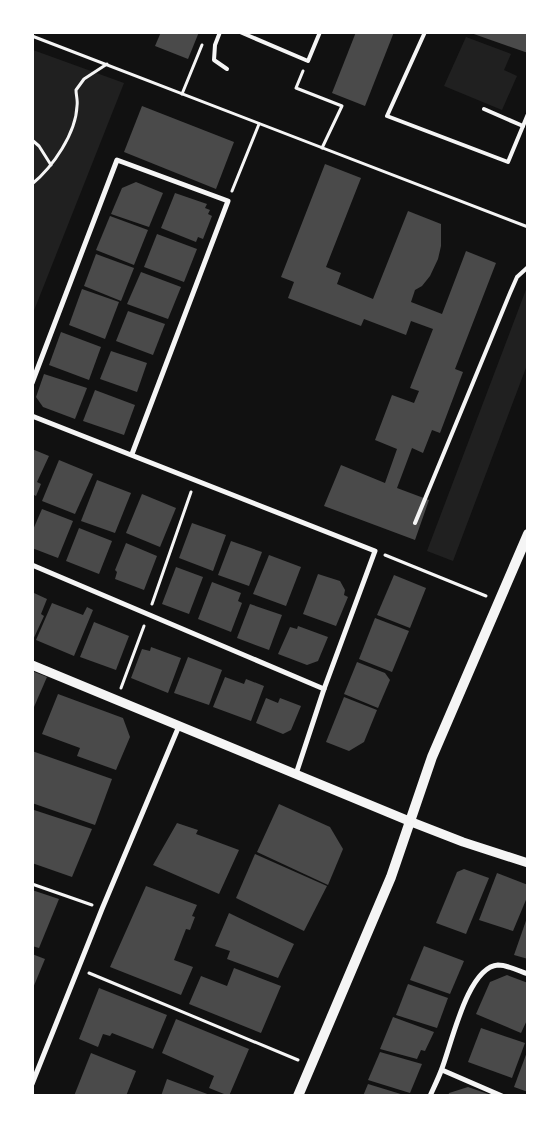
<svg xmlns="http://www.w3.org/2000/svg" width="560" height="1128" font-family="Signika,sans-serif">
	<rect width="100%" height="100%" fill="#111"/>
	<g fill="#202020">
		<path d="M466 37 511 54 504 70 517 76 502 110 444 86Z"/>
		<path d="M33 50 124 83 33 313Z"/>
		<path d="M527 287V365L453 561 427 551Z"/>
	</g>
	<g fill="#4a4a4a">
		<path d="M161 32H199L188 59 155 46Z"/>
		<path d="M356 32H394L365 106 332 93Z"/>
		<path d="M471 32H528V53L471 33Z"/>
		<path d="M142 106 234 142 216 189 124 152Z"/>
		<path d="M325 164 361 178 326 267 341 273 337 284 373 299 408 211 441 224V246L438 259 430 276 422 286 415 290 411 302 442 314 466 251 496 263 455 369 463 372 440 433 432 430 423 453 412 448 397 488 429 500 415 540 324 506 341 465 385 483 397 449 375 440 392 395 414 403 419 391 410 388 433 329 411 321 406 335 364 319 361 326 288 298 294 282 281 277Z"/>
		<path d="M136 182 163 193 149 227 111 214 122 188Z"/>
		<path d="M175 193 207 204 205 208 210 210 208 214 212 216 203 239 198 237 196 242 161 228Z"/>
		<path d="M110 216 148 230 134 265 96 250Z"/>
		<path d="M157 234 197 249 184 282 144 267Z"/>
		<path d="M96 254 134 268 121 301 84 286Z"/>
		<path d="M141 272 181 287 168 319 127 304Z"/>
		<path d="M82 289 119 302 105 339 69 325Z"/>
		<path d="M128 311 165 324 153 355 116 341Z"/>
		<path d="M61 332 101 347 89 380 49 365Z"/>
		<path d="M111 351 147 363 137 392 100 379Z"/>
		<path d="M44 374 87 388 75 419 43 407 36 397Z"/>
		<path d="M95 390 135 405 124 435 83 421Z"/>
		<path d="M32 449 49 456 37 482 41 484 36 496 32 494Z"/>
		<path d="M59 460 93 474 75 514 42 501Z"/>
		<path d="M97 480 131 493 115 533 81 521Z"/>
		<path d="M142 494 176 508 160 547 126 533Z"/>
		<path d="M42 509 73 521 58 558 32 548V532Z"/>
		<path d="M192 523 226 535 213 571 179 558Z"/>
		<path d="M79 528 112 541 99 574 66 561Z"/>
		<path d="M231 541 262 552 249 586 218 575Z"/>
		<path d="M126 543 157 556 144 590 115 579 117 572 115 570Z"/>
		<path d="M269 555 301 567 286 606 253 594Z"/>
		<path d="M176 567 203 577 189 614 162 604Z"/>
		<path d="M318 574 340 581 345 590 344 595 348 597 336 626 303 614Z"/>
		<path d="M394 575 426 588 410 628 377 615Z"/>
		<path d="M212 582 241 593 238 601 242 603 231 632 198 619Z"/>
		<path d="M34 593 47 599 41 614 44 616 32 642V597Z"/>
		<path d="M52 603 83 615 87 607 93 610 74 656 36 640Z"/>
		<path d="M250 604 282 615 269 650 237 638Z"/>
		<path d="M375 618 409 631 392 672 359 659Z"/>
		<path d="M94 622 129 636 116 670 80 657Z"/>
		<path d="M298 626 328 637 318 661 307 665 278 654 290 627 297 629Z"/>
		<path d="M151 647 181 658 168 693 131 678 142 649 150 651Z"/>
		<path d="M188 657 222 670 209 705 174 693Z"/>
		<path d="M357 662 385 673 390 680 378 708 344 694Z"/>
		<path d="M32 671 47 677 34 707H32Z"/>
		<path d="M225 677 244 684 246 679 264 686 251 721 213 707Z"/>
		<path d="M58 694 123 718 130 737 116 770 77 756 80 748 42 734Z"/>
		<path d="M344 697 377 710 364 742 349 751 326 742Z"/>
		<path d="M266 698 278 703 280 698 301 706 291 730 283 734 256 723Z"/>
		<path d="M32 751 112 779 95 825 32 803Z"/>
		<path d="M279 804 330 827 343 849 328 885 257 852Z"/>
		<path d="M34 810 92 829 72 877 32 863V813Z"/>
		<path d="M177 823 198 830 196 834 239 850 219 894 153 865Z"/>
		<path d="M255 854 327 886 304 931 236 898Z"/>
		<path d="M464 869 489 878 466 934 436 923 457 872Z"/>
		<path d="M497 873 528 885V895L513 931 479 920Z"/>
		<path d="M146 886 197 905 192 916 195 917 190 930 186 929 174 960 193 967 181 995 110 967Z"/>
		<path d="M32 890 59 899 39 948 32 946Z"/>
		<path d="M229 913 294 944 278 978 227 959 230 951 215 946Z"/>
		<path d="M528 915V959L514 955Z"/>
		<path d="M424 946 464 961 450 994 410 980Z"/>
		<path d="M32 954 45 959 33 988H32Z"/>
		<path d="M234 968 281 986 261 1033 189 1004 201 976 227 986Z"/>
		<path d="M507 975 528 983V1018L521 1033 476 1014 490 982Z"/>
		<path d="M408 984 448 998 437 1028 396 1015Z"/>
		<path d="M99 988 167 1015 153 1049 112 1033 110 1036 103 1034 98 1047 79 1039Z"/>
		<path d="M393 1017 434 1032 425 1051 421 1050 417 1059 380 1049Z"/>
		<path d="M176 1019 249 1049 229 1096 209 1088 214 1076 162 1053Z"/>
		<path d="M481 1028 525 1043 512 1078 468 1062Z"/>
		<path d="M380 1052 422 1064 410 1093 368 1080Z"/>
		<path d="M527 1052H528V1092L514 1087Z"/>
		<path d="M91 1053 136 1071 126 1096H74Z"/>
		<path d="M167 1079 210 1095V1096H161Z"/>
		<path d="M368 1084 404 1095V1096H363Z"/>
		<path d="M468 1087 491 1095V1096H448L449 1093Z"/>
	</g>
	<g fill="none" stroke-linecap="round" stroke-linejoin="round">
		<g stroke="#f5f5f5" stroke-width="3">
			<path d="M32 36 528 227"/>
			<path d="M303 71 296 88 342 106 322 148"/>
			<path d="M182 94 202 45"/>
			<path d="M32 140 39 146 51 165"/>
			<path d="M32 184C53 167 76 133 77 106 78 101 76 95 76 90L84 79 107 64"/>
			<path d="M232 191 259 124"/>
			<path d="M385 555 486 596"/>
			<path d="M152 604 191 492"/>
			<path d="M121 688 144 626"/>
			<path d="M32 884 92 905"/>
			<path d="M89 973 298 1060"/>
		</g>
		<g stroke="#f5f5f5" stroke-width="4">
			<path d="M220 32 215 45 214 60 227 69"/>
			<path d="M240 32 308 61 320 32"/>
			<path d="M425 32 387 116 508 162 528 114"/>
			<path d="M484 109 523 126"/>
			<path d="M415 523 510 293 517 277 528 267"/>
		</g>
		<g stroke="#f5f5f5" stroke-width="5">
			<path d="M32 383 117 160 228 201 132 454"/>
			<path d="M32 416 375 551 324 689 296 774"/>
			<path d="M32 565 324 689"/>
			<path d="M442 1070 502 1096"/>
			<path d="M32 1084 102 909 179 726"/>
			<path d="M430 1096C434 1087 438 1079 441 1071 451 1047 467 967 498 965 508 965 519 971 528 974"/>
		</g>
		<path stroke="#f5f5f5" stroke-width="9" d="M32 665 409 821 463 842 528 863"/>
		<path stroke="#f5f5f5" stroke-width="10" d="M298 1096 391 877 432 757 528 534"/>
	</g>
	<rect width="560" height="1128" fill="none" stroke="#ffffff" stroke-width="68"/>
</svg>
